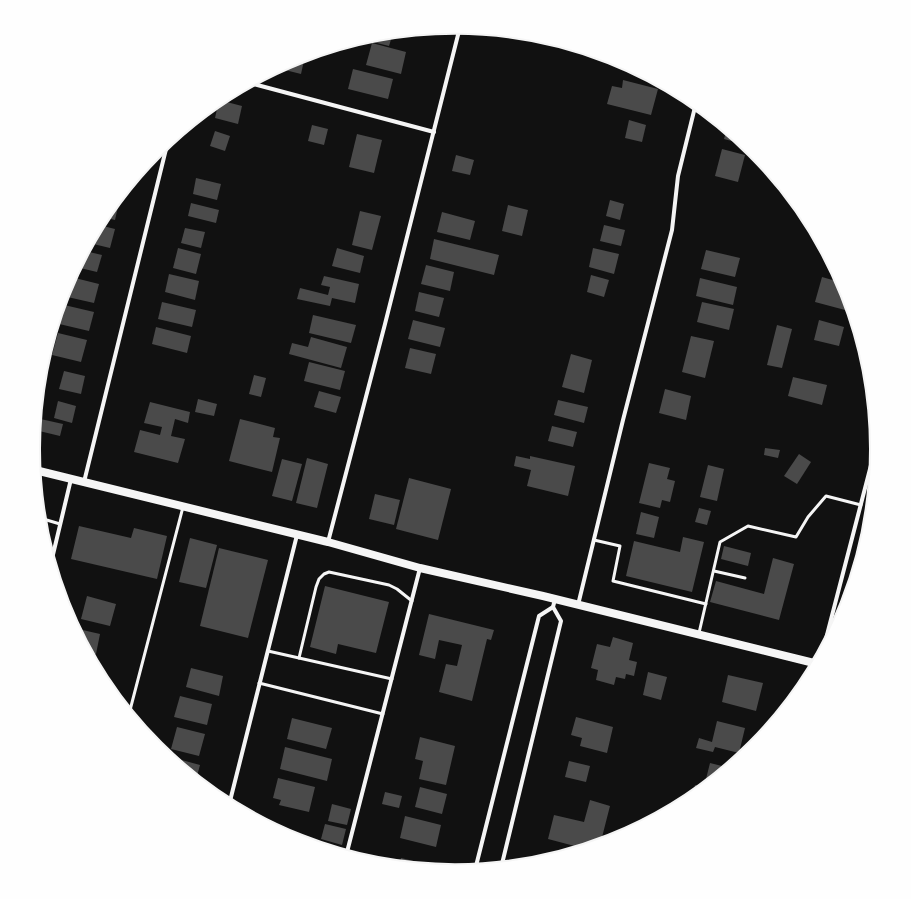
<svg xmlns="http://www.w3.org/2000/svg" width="911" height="899" font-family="Roboto,sans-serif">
	<rect width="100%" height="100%" fill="#111"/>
	<g fill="#4a4a4a">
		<path d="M393 33 389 46 361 39 373 35Z"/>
		<path d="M372 43 406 52 401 74 366 65Z"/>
		<path d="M305 56 301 74 285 70 286 63Z"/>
		<path d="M353 69 393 79 388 99 348 89Z"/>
		<path d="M635 69 654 79V80L634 75Z"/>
		<path d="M623 80 658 89 651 115 607 104 612 86 622 88Z"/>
		<path d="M219 100 242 106 238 124 215 118Z"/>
		<path d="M629 120 646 125 642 142 625 138Z"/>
		<path d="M312 125 328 129 324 145 308 141Z"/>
		<path d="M727 128 747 145 724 139Z"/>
		<path d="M215 131 230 136 225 151 210 146Z"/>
		<path d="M357 134 382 140 374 173 349 167Z"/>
		<path d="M722 149 745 155 738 182 715 176Z"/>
		<path d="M456 155 474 160 470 175 452 171Z"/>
		<path d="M196 178 221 184 217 200 193 194Z"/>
		<path d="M118 198H120L115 220 103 217Z"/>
		<path d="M610 200 624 204 620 220 606 216Z"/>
		<path d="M191 203 219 210 216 223 188 216Z"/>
		<path d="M508 205 528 210 522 236 502 231Z"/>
		<path d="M360 211 381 216 372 250 352 245Z"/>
		<path d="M442 212 475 221 470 240 437 232Z"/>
		<path d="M99 225 115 229 110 248 89 243Z"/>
		<path d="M604 225 625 230 621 246 600 241Z"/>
		<path d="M185 228 205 232 201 248 181 243Z"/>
		<path d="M434 239 499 255 494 275 430 259Z"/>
		<path d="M178 248 201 254 196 274 173 268Z"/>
		<path d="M337 248 364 256 360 273 332 266Z"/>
		<path d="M593 248 619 254 614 274 589 267Z"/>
		<path d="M706 250 740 258 735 277 701 269Z"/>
		<path d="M85 251 102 255 97 272 76 267Z"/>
		<path d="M426 265 454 272 450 291 421 284Z"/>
		<path d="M169 274 199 281 195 300 165 292Z"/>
		<path d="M591 275 609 280 604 297 587 292Z"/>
		<path d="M324 276 359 284 355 303 332 298 330 306 297 299 300 288 328 295 330 287 321 285Z"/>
		<path d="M71 277 99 284 94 303 63 296Z"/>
		<path d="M822 277 843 283 849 297 845 310 815 302Z"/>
		<path d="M700 278 737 287 733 305 696 296Z"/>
		<path d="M419 292 444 298 439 317 415 311Z"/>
		<path d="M162 302 196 310 192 327 158 319Z"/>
		<path d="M702 302 734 309 729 330 697 322Z"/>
		<path d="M60 304 94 312 89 331 55 323Z"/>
		<path d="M313 315 356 325 351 343 309 333Z"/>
		<path d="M413 320 445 328 440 347 408 339Z"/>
		<path d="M819 320 844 327 839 346 814 340Z"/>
		<path d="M777 325 792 329 782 368 767 365Z"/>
		<path d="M156 327 191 336 187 353 152 344Z"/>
		<path d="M58 333 87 340 81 362 52 355Z"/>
		<path d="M691 336 714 341 705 378 682 372Z"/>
		<path d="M311 337 347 347 341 368 289 354 292 343 308 347Z"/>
		<path d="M410 348 436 354 431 374 405 368Z"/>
		<path d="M571 354 592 360 584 393 562 387Z"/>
		<path d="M309 362 345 371 340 390 304 381Z"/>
		<path d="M64 371 85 376 81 394 59 389Z"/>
		<path d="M254 375 266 378 261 397 249 394Z"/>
		<path d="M793 377 827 385 822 405 788 396Z"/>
		<path d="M665 389 691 396 686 420 659 413Z"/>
		<path d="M319 391 341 397 336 413 314 407Z"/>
		<path d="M198 399 217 404 214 416 195 412Z"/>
		<path d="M558 400 588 407 584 423 554 415Z"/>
		<path d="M58 401 76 406 72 423 54 418Z"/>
		<path d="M150 402 190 412 188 423 175 419 171 436 185 439 178 463 134 452 140 430 160 435 162 427 144 423Z"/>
		<path d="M36 418 63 424 60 436 35 430Z"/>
		<path d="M240 419 275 428 273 437 280 438 272 472 229 461Z"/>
		<path d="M552 426 577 432 573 447 548 441Z"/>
		<path d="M765 448 780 450 778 458 764 455Z"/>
		<path d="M799 454 811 462 797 484 784 476Z"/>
		<path d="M516 456 530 459V456L575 466 568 496 527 486 531 470 514 466Z"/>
		<path d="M307 458 328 464 317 508 296 503Z"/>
		<path d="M282 459 302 464 292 501 272 496Z"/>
		<path d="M649 463 670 468 667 479 675 481 670 502 662 500 660 508 639 503Z"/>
		<path d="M708 465 724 469 717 501 700 497Z"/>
		<path d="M409 478 451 489 438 540 396 529Z"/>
		<path d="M375 494 400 500 394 525 369 519Z"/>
		<path d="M699 508 711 511 707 525 695 522Z"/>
		<path d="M641 512 659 517 654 538 636 534Z"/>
		<path d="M79 526 131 538 134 528 167 536 157 579 71 559Z"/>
		<path d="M683 537 704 542 692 592 626 576 634 541 680 552Z"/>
		<path d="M190 538 217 545 206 588 179 582Z"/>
		<path d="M724 546 751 553 748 566 721 559Z"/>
		<path d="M219 548 268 560 248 638 200 626Z"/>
		<path d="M773 558 794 564 779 620 710 602 716 581 764 594Z"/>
		<path d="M325 586 389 602 376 653 338 644 336 654 310 647Z"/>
		<path d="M87 596 116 604 110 626 81 619Z"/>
		<path d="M429 614 494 630 491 640 487 639 472 701 439 692 446 664 457 666 462 645 439 640 435 659 419 655Z"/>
		<path d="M74 628 100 634 96 654 87 652Z"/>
		<path d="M613 637 633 643 629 660 637 662 634 676 626 674 625 679 616 677 614 685 596 680 598 670 591 668 597 644 610 647Z"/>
		<path d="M191 668 223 676 219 696 186 687Z"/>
		<path d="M648 672 667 677 661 700 643 695Z"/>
		<path d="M728 675 763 683 756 711 722 702Z"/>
		<path d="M180 696 212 704 207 725 174 717Z"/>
		<path d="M576 717 613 727 607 753 580 746 582 738 571 735Z"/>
		<path d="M292 718 332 728 326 749 287 739Z"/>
		<path d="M717 721 745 728 739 753 715 747 713 752 696 748 699 738 712 742Z"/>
		<path d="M177 727 205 734 199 756 171 749Z"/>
		<path d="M420 737 455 746 446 785 419 779 423 761 415 759Z"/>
		<path d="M285 747 332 759 327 781 280 769Z"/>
		<path d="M167 756 200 765 196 780Z"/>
		<path d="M569 761 590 766 586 782 565 777Z"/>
		<path d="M710 763 730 768 710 784 705 783Z"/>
		<path d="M278 778 315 787 309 812 279 805 281 800 273 798Z"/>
		<path d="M695 785 706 788 691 800Z"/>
		<path d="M420 787 447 794 442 814 415 807Z"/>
		<path d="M385 792 402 796 399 808 382 804Z"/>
		<path d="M590 800 610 806 600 845 586 849 548 839 554 815 584 822Z"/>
		<path d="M332 804 351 809 347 825 328 821Z"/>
		<path d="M405 816 441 825 436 847 400 838Z"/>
		<path d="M325 824 346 829 342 845 321 839Z"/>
		<path d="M401 858 422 863 421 869 399 866Z"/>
	</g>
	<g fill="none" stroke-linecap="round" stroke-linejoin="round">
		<g stroke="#f5f5f5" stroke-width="3">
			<path d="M40 518 60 524"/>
			<path d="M594 540 620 546 613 581 706 604"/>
			<path d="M714 571 745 578"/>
			<path d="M699 633 720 542 748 526 796 537 808 517 826 496 861 505"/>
			<path d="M268 651 392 679"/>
			<path d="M299 658 316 587 319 579 324 574 329 572 389 585 397 589 412 601"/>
			<path d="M259 683 383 714"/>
			<path d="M129 714 183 507"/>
		</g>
		<g stroke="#f5f5f5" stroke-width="4">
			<path d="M250 83 434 132"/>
			<path d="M84 482 168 141"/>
			<path d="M328 542 385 324 460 27"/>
			<path d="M51 563 71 479"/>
			<path d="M578 605 623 420 672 230 678 176 696 103"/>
			<path d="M821 658 877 442"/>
			<path d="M229 805 297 535"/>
			<path d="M346 856 420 568"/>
			<path d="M501 868 561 621 553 607"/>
			<path d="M475 870 539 616 553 607 555 599"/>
		</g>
		<path stroke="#f5f5f5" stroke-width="8" d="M35 470 328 542 420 568 543 596 818 664"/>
	</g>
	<path d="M0 0H911V899H0ZM40 449a415 415 0 1 1 830 0a415 415 0 1 1-830 0Z" fill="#fefefe" fill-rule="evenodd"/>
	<path fill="none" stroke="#f5f5f5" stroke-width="2" d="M40 449a415 415 0 1 1 830 0a415 415 0 1 1-830 0Z"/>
</svg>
